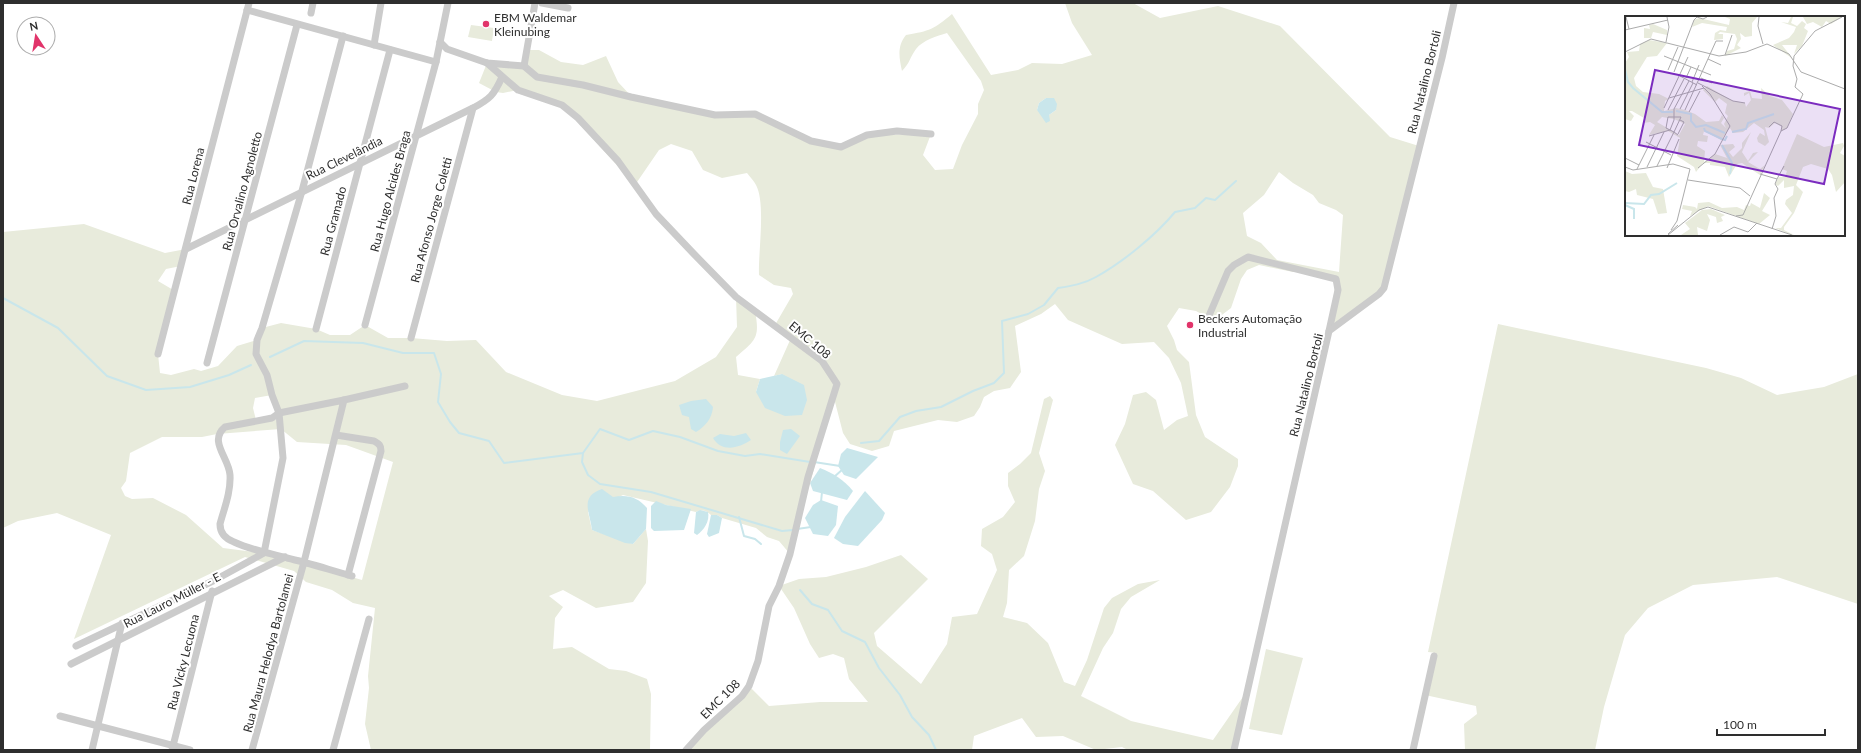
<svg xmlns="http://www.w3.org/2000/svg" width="1861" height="753" font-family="Lato,sans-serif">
	<rect width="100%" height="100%" fill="#fff"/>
	<g fill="#e8ebdc" fill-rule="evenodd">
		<path d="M1065 3H1133L1160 18 1218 6 1280 26 1390 137 1419 146 1384 288 1329 331 1336 279 1307 271 1293 272 1259 265 1247 270 1241 279 1231 308 1214 321 1196 311 1179 308 1167 326 1174 340 1177 350 1189 362 1196 415 1205 437 1238 459V466L1230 487 1211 512 1186 520 1153 491 1133 484 1115 445 1125 424 1133 395 1146 392 1156 400 1164 430 1177 420 1188 416 1181 383 1169 358 1154 342 1122 344 1068 320 1055 304 1041 314 1015 326 1021 372 1010 388 994 391 984 397 980 407 974 416 957 422 938 420 894 431 889 446 872 451 850 444 843 433 834 398 790 554 779 541 767 537 756 528 722 518 717 515H711C707 511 702 509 696 512L623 495 588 512 592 530 633 544 646 529 648 541 646 583 633 602 596 608 563 590 549 596 563 607 555 618 553 649 572 647 609 669 626 671 647 679 651 694 650 750H371L365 724 369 688 368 676 375 608 353 603 332 590 306 582 294 571 245 557 74 639 111 535 57 513 18 521 3 528V232L84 224 165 253 186 249 181 266 166 269 158 281 175 291 158 354 160 373 171 375 194 369 201 371 218 366 237 346 257 340 262 328 281 323 316 329 330 335H350L365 325 388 338H411L447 341 476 340 506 372 562 395 597 401 675 381 716 357 737 327 736 297 755 311C760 338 756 340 736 357L738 375 760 379 756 392 782 374 774 376 791 338 775 325 793 294 791 288 774 285 759 275C758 253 766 203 756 185 754 181 750 177 747 173L722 178 703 170 692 151 671 144 659 150 635 185 562 105 518 90 503 93 496 92 479 83 487 63 524 66 527 50H539L561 62 583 65 606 56 618 82 632 97 715 115 755 114 811 141 841 147 867 135 931 134 923 155 935 170 953 169 962 145 978 114V104L984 90 981 81 947 33C937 36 923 40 916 49 910 57 910 63 902 71 899 57 897 46 906 35 930 31 934 29 952 14L991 75 1018 70 1032 63 1062 64 1092 55 1072 23ZM1046 98 1056 110 1049 115 1037 110 1039 103ZM1279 172 1293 183 1313 195 1319 203 1336 210 1343 215 1339 272 1277 260 1261 243 1247 236 1243 213 1264 195ZM272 395 280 419 264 422 256 420 253 408 255 398ZM281 429 297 442 346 445 393 462 362 580 276 555 223 548 186 515 153 498 132 499 125 496 121 488 126 481 130 453 162 437H202L217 434Z"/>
		<path d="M471 25 494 28 492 41 468 37Z"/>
		<path d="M1498 324 1706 368 1741 378 1777 395 1824 387 1858 374V604L1777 577 1693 585 1648 608 1625 635 1604 707 1595 750H1465L1464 724 1477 714 1476 706 1425 695 1436 653 1428 652Z"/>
		<path d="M1050 396 1053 400 1039 453 1045 471 1039 489 1035 521 1024 556 1009 570 1007 603 1003 617 1027 623 1048 643 1064 682 1075 686 1087 660 1104 608 1112 598 1138 584 1160 580 1131 597 1121 609 1113 633 1103 648 1081 696 1131 721 1213 740 1247 691 1234 750H1128L1122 747 1096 750 1063 736 1036 737 1022 718 974 736 972 750H686L749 686 769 706 820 702H868L849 679 844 658 833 654 819 658 810 644 794 608 779 586 799 579 826 577 866 567 901 555 928 579 874 633 877 646 921 684 947 644 952 617 977 614 997 570 992 554 981 546 982 529 1003 517 1015 502 1008 486V473L1020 464 1031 453 1044 399Z"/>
		<path d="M1266 649 1303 658 1282 735 1249 729Z"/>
	</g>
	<g fill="#c9e6eb">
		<path d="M1046 98H1054L1057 104 1056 110 1049 115 1050 121 1046 123 1037 110 1039 103Z"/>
		<path d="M782 374 804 385 807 400 802 415 785 416 765 408 756 392 760 379Z"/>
		<path d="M706 399 713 407C712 418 706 426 696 432L691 429 689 417 682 415 679 405 691 401Z"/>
		<path d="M791 429 800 436 787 454 780 450V442L783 430Z"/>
		<path d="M746 433 751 440C739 448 722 453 713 438L720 434 734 436Z"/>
		<path d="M847 448 878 457 856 479 844 475 838 466 841 454Z"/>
		<path d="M820 468C833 473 844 480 853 491L847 500 813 491 810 483Z"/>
		<path d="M602 489 613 497C627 494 638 497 647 508L646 529 633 544 625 543 592 530C590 512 579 497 602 489Z"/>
		<path d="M865 491 885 513 882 520 858 546 843 544 834 538 845 517Z"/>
		<path d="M821 500 838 506 836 525 828 536 813 534 805 518 813 505Z"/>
		<path d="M656 501 666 505 691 509 684 530 654 531 651 528V506Z"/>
		<path d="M700 510 708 512C710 521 704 530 697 535L694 533 696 512Z"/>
		<path d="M711 515H717L722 518 719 533 709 537 707 534Z"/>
	</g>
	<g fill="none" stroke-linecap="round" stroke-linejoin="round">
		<g stroke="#c9e6eb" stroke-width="2">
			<path d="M3 298 58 328 107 376 146 390 190 387 229 375 251 365"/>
			<path d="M270 357 304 341 363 343 403 353H434L441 374 438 402 450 422 459 433 489 441 504 463 583 453 600 429 629 440 653 431 680 437 718 451 745 456 760 454 810 462"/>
			<path d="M861 443 879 441 900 417 916 411 941 407 973 391 994 383 1004 373 1002 321 1028 314 1044 305 1058 288C1071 286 1084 284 1096 277 1123 262 1156 235 1175 212L1195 208 1206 198 1215 200 1236 181"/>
			<path d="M583 453 582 462 588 475 600 484 651 492 782 531 793 530"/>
			<path d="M814 462 840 466"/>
			<path d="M834 477 843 469"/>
			<path d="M821 502 822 492"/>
			<path d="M739 517 744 536 755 539 761 544"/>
			<path d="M797 529 811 527"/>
			<path d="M800 590 812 604 828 610 842 631 865 642 879 668 900 695 912 717 929 735 936 750"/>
		</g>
		<g stroke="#cbcbcb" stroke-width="7">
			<path d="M542 3 568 8"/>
			<path d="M247 10 436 62"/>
			<path d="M311 13 313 3"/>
			<path d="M440 42 447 49 487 63 524 66 537 77 583 85 631 97 715 115 755 114 811 141 841 147 867 135 897 131 931 134"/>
			<path d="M374 45 381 3"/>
			<path d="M487 63 518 90 562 105 578 118 618 161 656 214 693 253 736 297 822 361 837 384 808 477 790 554 779 586 769 606 758 661 749 686 742 696 704 730 686 750"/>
			<path d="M524 66 535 3"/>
			<path d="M186 249 473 108C490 99 494 95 502 77"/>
			<path d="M1208 318 1228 271 1234 265 1248 257 1336 279 1338 290 1329 331"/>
			<path d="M365 325 436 62 448 3"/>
			<path d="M316 329 390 50"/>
			<path d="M411 338 473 108"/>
			<path d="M158 354 249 3"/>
			<path d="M207 363 297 25"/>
			<path d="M344 400 405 386"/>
			<path d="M336 435 374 441C379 444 381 445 381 451L348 575"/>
			<path d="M76 646 215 580 264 553 283 458 279 413 272 395 267 375 256 354 257 340 262 328 302 191 343 36"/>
			<path d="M71 664 285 557"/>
			<path d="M60 716 190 750"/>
			<path d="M92 750 122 623"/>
			<path d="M172 750 212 591"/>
			<path d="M252 750 304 562 344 400 279 413 272 418 225 427C208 441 229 458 230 475 231 492 224 509 220 524 220 533 226 539 234 542 251 550 269 553 287 558 309 563 330 570 352 576"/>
			<path d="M333 750 369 619"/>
			<path d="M1234 750 1329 331 1379 294 1384 288 1442 58 1454 3"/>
			<path d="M1413 750 1434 656"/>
		</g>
	</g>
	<g fill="#e1346a" stroke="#fff" stroke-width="1.5">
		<circle cx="486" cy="24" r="4"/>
		<circle cx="1190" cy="325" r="4"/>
	</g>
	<g text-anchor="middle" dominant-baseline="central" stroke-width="4" stroke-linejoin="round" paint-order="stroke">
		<g font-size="12" fill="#2e2e2e" stroke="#fff" text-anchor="start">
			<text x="494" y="17">EBM Waldemar<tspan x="494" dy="14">Kleinubing</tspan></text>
			<text x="1198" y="318">Beckers Automação<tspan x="1198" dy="14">Industrial</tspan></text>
		</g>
		<g font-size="12" fill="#2e2e2e" stroke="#fff">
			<text transform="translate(1424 82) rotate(-76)">Rua Natalino Bortoli</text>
			<text transform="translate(344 158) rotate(-26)">Rua Clevelândia</text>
			<text transform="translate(193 176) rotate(-76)">Rua Lorena</text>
			<text transform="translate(242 191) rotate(-75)">Rua Orvalino Agnoletto</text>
			<text transform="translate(390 191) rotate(-75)">Rua Hugo Alcides Braga</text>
			<text transform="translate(431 220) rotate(-75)">Rua Afonso Jorge Coletti</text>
			<text transform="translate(333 221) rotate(-75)">Rua Gramado</text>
			<text transform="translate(810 340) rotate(40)">EMC 108</text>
			<text transform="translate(1306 385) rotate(-76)">Rua Natalino Bortoli</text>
			<text transform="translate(172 600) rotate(-27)">Rua Lauro Müller - E</text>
			<text transform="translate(268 653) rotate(-75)">Rua Maura Helodya Bartolamei</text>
			<text transform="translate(183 662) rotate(-76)">Rua Vicky Lecuona</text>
			<text transform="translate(720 699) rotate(-45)">EMC 108</text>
		</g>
	</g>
	<g transform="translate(1625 16)">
		<rect width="220" height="220" fill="#fff"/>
		<path d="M100 1H132L127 7V20L120 21 115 17 116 23 112 29 116 32 100 40 102 35 109 33 112 23 110 18 95 16 93 18H98V23L89 24 90 17 95 14 101 15 102 11 77 7 67 11 69 4 74 2 104 9 105 3ZM166 1H168L166 7 172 10 177 5 181 8 179 12 183 15 177 30 169 38 172 29H157L168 43 148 29 164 22 169 16 171 11 156 6 163 7ZM178 1H217L206 8 201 5 197 11 188 6 182 8ZM28 8 42 14V19L28 16 26 22H19V12L25 13 24 9ZM24 24 42 27 32 40 22 41 9 62 11 70 18 76 34 78 44 83 40 85 39 95 51 92 60 94 70 98 81 106 94 105 97 99 99 102 96 107 101 112 99 108 103 100 100 97 102 88 94 82 90 86 78 74 82 70 108 85 120 87 121 91 126 84 124 77 119 80V77L125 75 127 82 137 83 136 72 145 80 157 84 168 98 162 112 156 115 157 111 150 107 144 112 140 111 144 126 140 130 133 126 132 122 135 117 140 120 139 114 129 107 118 116 108 117 105 112 96 124 79 115 78 119 83 120 82 126 73 125 72 130 80 135 79 146 90 138 102 142 95 129 108 128 110 131 104 136 108 141 117 132V127L126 116 117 136 123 145 128 137 133 136 123 146 135 153 140 149 135 159 117 147 112 148 104 161 100 151 85 149V147H78L71 156 69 151 52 140 55 122 43 115 24 119 30 109 25 106 18 107 19 102 7 95H4L9 100 6 105 0 103V47L4 41 2 36 14 35 15 28ZM37 101 49 103 60 108 54 119 32 106ZM172 118 199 131 218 127 219 130 215 137 220 140V166L211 176 207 159 203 153 186 148 178 151 171 169 178 176 169 197 159 211V214L169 219H167L150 212H156L167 197 160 188 161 184 168 179 169 170 159 172V164L153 170 150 168 154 161H160L162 155 157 153ZM0 155 7 158 21 157 28 171 38 173 42 197 33 198 28 183 12 179 11 173 4 176 0 175ZM139 177 145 182 137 195 145 199 134 208 83 190 65 200 67 195 57 193 58 189 70 191 72 193 73 187 84 186 97 192 112 191 119 194 121 189 125 190 126 187 135 192ZM86 193 100 199 96 201 98 205 92 207 91 201 82 198 85 204 82 215 72 211 73 219H56L65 213 60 207 77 194Z" fill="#e8ebdc" fill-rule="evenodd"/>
		<path fill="none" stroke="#c9e6eb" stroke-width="2" d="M0 53 3 66 8 72 37 96H48M51 95 66 98V105L71 111 81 109 100 117M79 112 80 115 97 123 100 124 102 120M107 116 121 113 123 107 149 98M97 129 107 147 105 158M0 187 19 188 26 179 34 178 52 167M0 189 9 193V203"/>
		<path fill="none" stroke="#ababab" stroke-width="1" d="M1 1 4 13M134 1 133 10 138 28M0 14 43 4M41 26 44 11 42 1M0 36 26 23 94 40 121 36 142 28 164 38 176 56 220 73M100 39 107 19M39 40 86 59M83 43 96 49M43 54 53 31M49 56 69 4 72 1 78 3 82 1M55 60 72 69M61 62 66 51M76 62 87 67M67 66 74 49M73 67 108 85 120 87M44 82 79 72M39 92 63 41M55 93 68 67M43 94 59 63M60 94 91 25H98M64 96 75 75M144 111 149 106 157 110 156 115M53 118 59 106 55 104M24 120 45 114 49 104V93L64 65M21 126 46 139M0 142 14 149M32 150 49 116 56 101H43L41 112 49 116 53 119M0 151 8 154 48 148 65 153 52 205 46 214M22 151 39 116M42 152 54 123M73 152 90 138 105 110 85 78 77 70M12 153 29 119M135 158 152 163 150 168 153 173 149 182 151 200 147 213M152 163 159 150M63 164 115 172 125 180M111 200 118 199 156 115 162 112 178 78 170 71 172 63 168 50 169 40 190 15 217 1M43 218 53 209M43 219 74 194 83 191 167 219M95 219 109 211 123 216 132 207"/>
		<path fill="#7b2cbf" fill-opacity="0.15" stroke="#7b2cbf" stroke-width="2" d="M30 54 215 93 199 168 14 129Z"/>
		<rect width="220" height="220" fill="none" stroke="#2e2e2e" stroke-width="2"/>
	</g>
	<rect width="1861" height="753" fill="none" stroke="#2e2e2e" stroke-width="8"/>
	<g transform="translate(36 36) rotate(348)"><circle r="19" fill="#ffffff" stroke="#ababab"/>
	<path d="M0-3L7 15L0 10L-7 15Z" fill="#e1346a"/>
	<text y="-6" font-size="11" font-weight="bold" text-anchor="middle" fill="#2e2e2e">N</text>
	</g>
	<path d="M1717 729v6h108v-6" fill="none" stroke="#2e2e2e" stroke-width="2"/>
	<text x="1723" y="729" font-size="12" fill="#2e2e2e" stroke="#ffffff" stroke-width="3" paint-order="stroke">100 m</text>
</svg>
